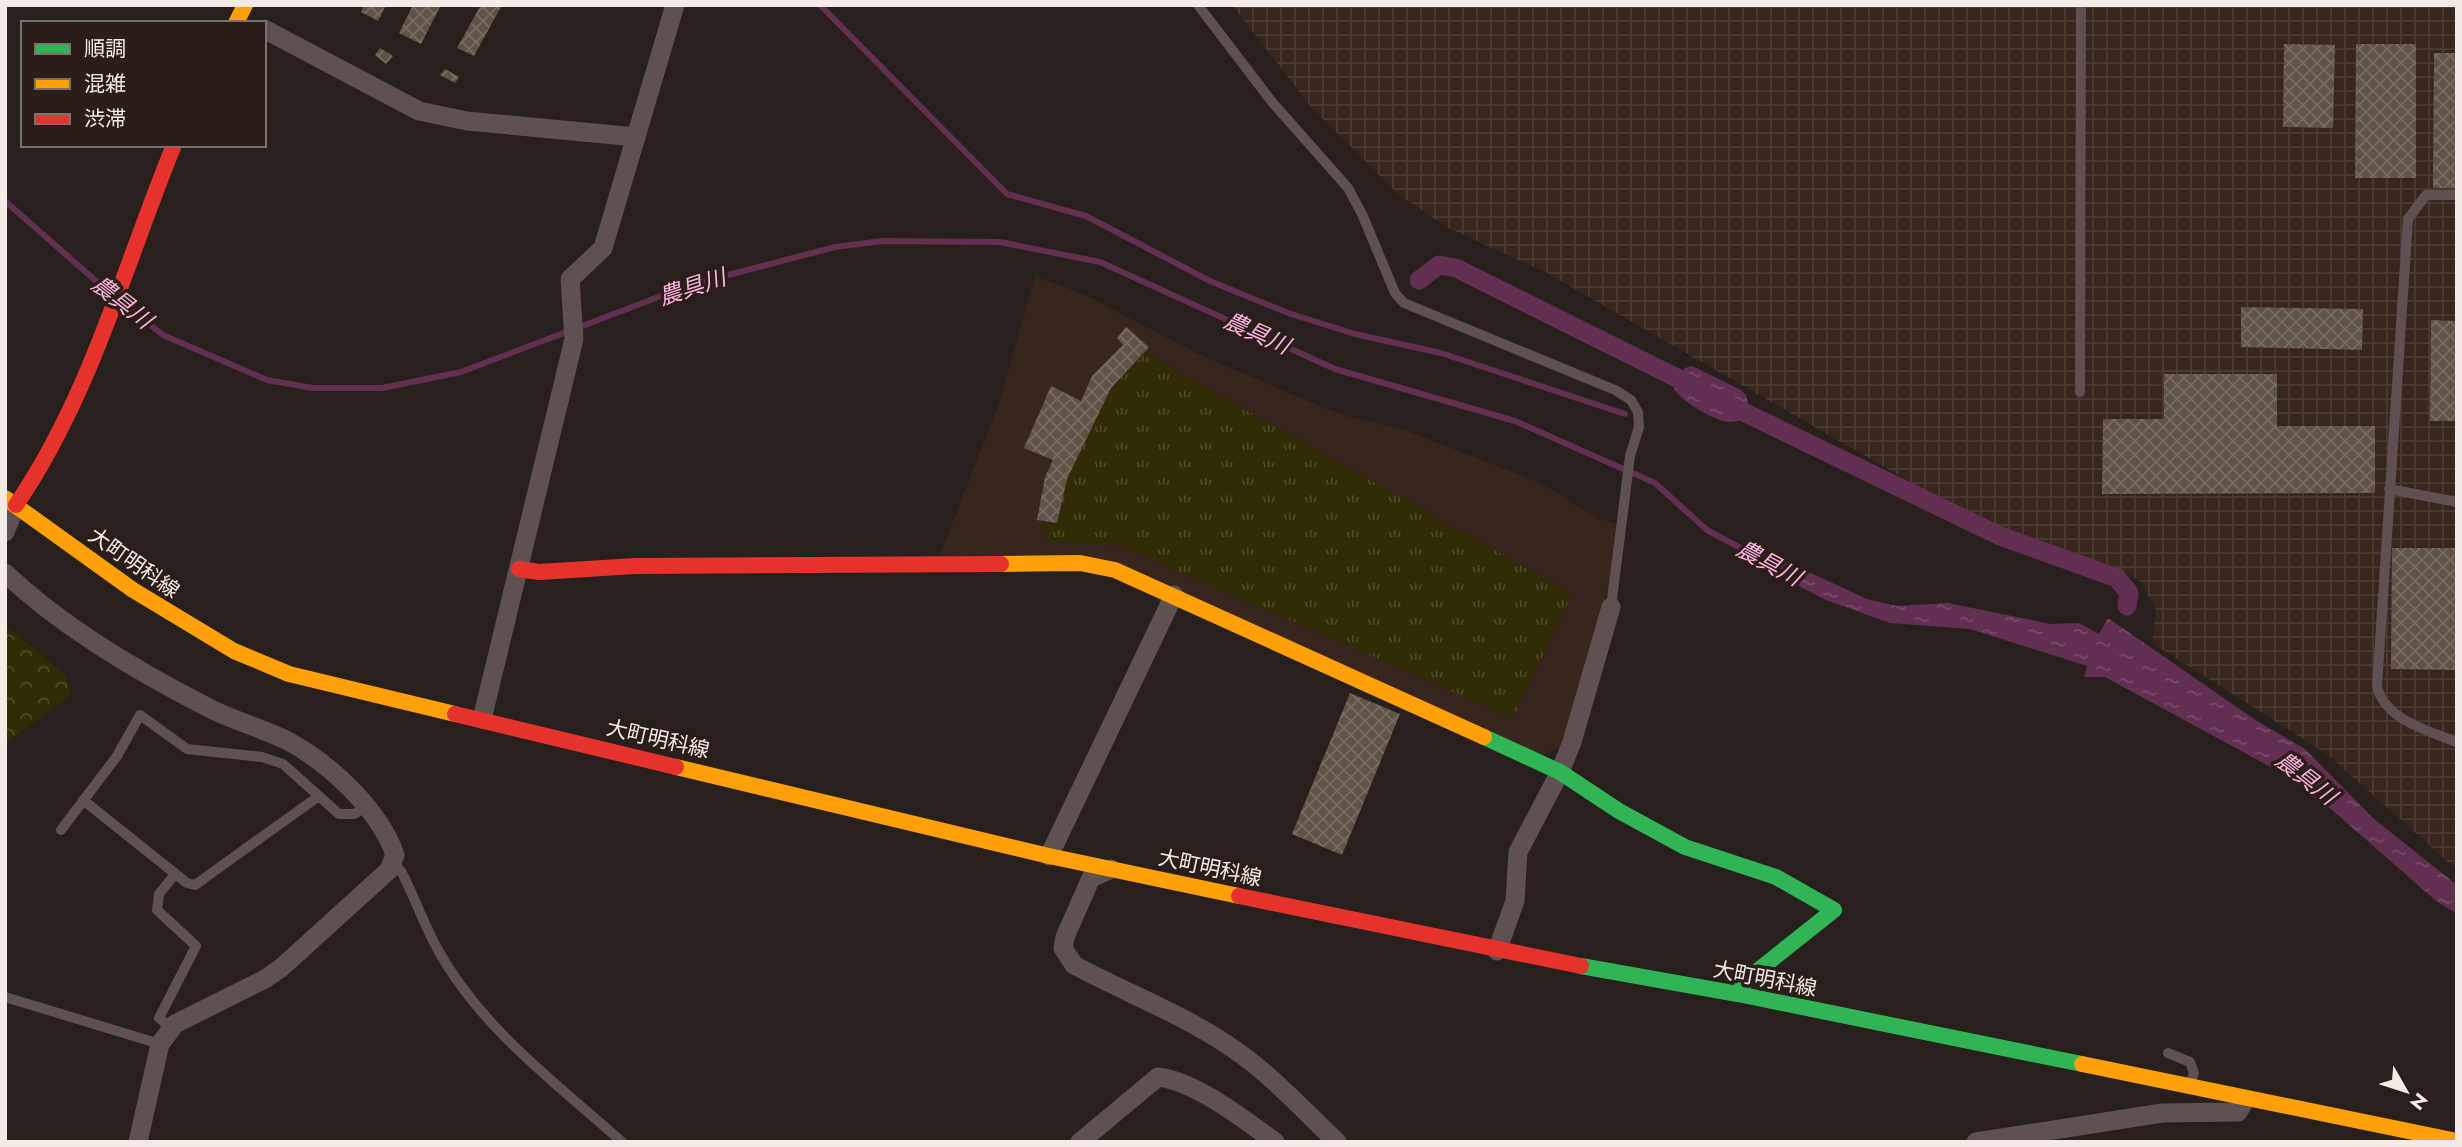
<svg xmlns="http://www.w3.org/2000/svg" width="2462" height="1147" font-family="Jost,'Noto Sans JP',sans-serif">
	<defs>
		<pattern id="industrial-grid" width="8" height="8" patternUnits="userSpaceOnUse" patternTransform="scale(1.75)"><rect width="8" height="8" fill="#37251e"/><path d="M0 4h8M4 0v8" fill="none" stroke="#4b3a34"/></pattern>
		<pattern id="grass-tufts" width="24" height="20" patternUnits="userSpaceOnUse" patternTransform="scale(1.75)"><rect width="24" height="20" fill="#2f2c06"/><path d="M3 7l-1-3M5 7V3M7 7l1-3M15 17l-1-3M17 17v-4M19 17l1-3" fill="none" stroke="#4e4b2a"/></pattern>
		<pattern id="forest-crowns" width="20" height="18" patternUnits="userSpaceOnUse" patternTransform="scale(1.75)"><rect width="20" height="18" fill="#2f2c06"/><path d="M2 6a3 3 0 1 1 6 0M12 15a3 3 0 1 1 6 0" fill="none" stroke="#4e4b2a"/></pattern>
		<pattern id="water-ripples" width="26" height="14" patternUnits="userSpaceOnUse" patternTransform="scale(1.75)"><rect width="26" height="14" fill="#622f51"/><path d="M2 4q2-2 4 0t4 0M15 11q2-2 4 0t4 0" fill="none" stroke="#794d6a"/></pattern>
		<pattern id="building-cross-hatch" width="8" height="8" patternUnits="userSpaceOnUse" patternTransform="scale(1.75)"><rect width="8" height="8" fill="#5e5346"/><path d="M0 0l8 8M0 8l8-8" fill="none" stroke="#766c61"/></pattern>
	</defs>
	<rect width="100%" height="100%" fill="#27201d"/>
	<path fill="#37251e" d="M1035 276 1088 296 1196 353 1317 405 1346 416 1405 430 1543 484 1598 519 1616 523 1609 583 1601 619 1561 747 1539 756 1139 572 940 555 999 403Z"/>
	<path fill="url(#industrial-grid)" d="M1232 5H2457V870L2328 755 2152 643 2156 610 2141 582 2129 574 1987 526 1547 273 1448 228 1398 194 1311 107Z"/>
	<path fill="url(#grass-tufts)" d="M1145 353 1572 594 1513 718 1119 545 1049 541 1041 521 1057 523 1067 479 1111 388Z"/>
	<path fill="url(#forest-crowns)" d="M5 625 66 675 71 695 5 744Z"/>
	<g fill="url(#water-ripples)">
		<path d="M1692 366 1741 390 1746 395 1752 416C1742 419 1733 424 1723 421 1707 416 1683 402 1674 389L1685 368Z"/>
		<path d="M1739 547 1783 560 1867 599 1897 606 1948 603 2051 624 2079 623 2099 634 2108 618 2257 721 2305 749 2374 819 2457 885V914L2435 900 2331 809 2280 772 2105 677H2084L2087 666 1970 629 1890 623 1826 600 1762 567Z"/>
	</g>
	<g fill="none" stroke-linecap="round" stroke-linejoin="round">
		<g stroke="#622f51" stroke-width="6">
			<path d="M820 5 1007 194 1086 216 1210 281 1288 313 1355 334 1441 353 1625 414"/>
			<path d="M5 201 112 295"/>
			<path d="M123 303 163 335 267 380 313 388H382L461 372 690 285 835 247 882 241 1000 242 1100 262 1335 369 1515 421 1655 483 1707 530 1746 551"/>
		</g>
		<g stroke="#622f51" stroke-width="19">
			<path d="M1419 280 1439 265 1456 268 1703 391"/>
			<path d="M1729 405 2000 536 2117 578 2129 593 2127 606"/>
		</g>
	</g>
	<g fill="url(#building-cross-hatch)">
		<path d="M364 5H386L378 21 361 12Z"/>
		<path d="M413 5H441L421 44 399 33Z"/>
		<path d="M481 5H502L474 56 457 48Z"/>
		<path d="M2284 44 2335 45 2333 128 2283 127Z"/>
		<path d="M2356 44H2416V178H2355Z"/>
		<path d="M380 48 393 56 386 64 375 55Z"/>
		<path d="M2434 53H2457V188H2433Z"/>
		<path d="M445 69 459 77 455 83 440 75Z"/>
		<path d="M2241 307 2363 309 2362 350 2241 347Z"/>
		<path d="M2431 320 2457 321V421H2430Z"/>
		<path d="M1126 327 1149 347 1111 388 1067 479 1057 523 1037 520 1045 477 1053 460 1024 448 1051 386 1081 401 1092 376 1123 345 1117 338Z"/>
		<path d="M2164 374H2277V426H2375V493L2102 494 2103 419H2164Z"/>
		<path d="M2392 548H2457V670L2391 669Z"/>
		<path d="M1350 693 1400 714 1342 855 1292 834Z"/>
	</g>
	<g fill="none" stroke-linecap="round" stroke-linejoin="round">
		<g stroke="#5f5051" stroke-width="10">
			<path d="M1198 5 1272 102 1348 188 1362 214 1395 293 1404 303 1615 390 1631 400 1638 412 1639 427 1630 456 1611 607"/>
			<path d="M2080 392 2081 5"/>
			<path d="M2389 489 2457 502"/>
			<path d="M2456 742C2427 730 2386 720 2377 687L2408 219 2426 195H2457"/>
			<path d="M83 800 187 883 195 885 319 796"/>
			<path d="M61 830 117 756 140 715 187 749 262 757 283 764 339 814H354L367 806"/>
			<path d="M393 862 402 873C415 898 424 925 438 950 481 1028 557 1084 622 1142"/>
			<path d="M5 997 160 1044"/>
			<path d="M171 1028 159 1018 196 946 157 910 159 894 175 874"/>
			<path d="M2168 1053 2190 1062 2194 1073 2191 1082"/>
		</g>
		<g stroke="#5f5051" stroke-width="19">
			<path d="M264 29 419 111 467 121 636 137"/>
			<path d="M5 532 16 505"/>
			<path d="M5 573C63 628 138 672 209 708 234 721 262 728 288 741 329 763 380 810 395 855L389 870 281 968 265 979 175 1024 160 1044 138 1142"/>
			<path d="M482 719 574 339 570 279 603 248 675 5"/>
			<path d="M1049 856 1174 595"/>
			<path d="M1111 869 1091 878 1065 937 1063 948 1074 965C1126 993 1183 1014 1232 1048 1271 1074 1303 1110 1337 1142"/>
			<path d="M1497 951 1515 901 1518 852 1560 772 1572 742 1611 607"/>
			<path d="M1080 1142 1158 1077C1195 1081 1245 1120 1275 1142"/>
			<path d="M1976 1142 2162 1113 2238 1112 2246 1099"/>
		</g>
		<g stroke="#30b455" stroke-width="16">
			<path d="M1484 737 1560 772 1619 811 1685 847 1776 877 1834 910 1746 980 1738 994"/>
			<path d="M1581 966 1738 994 2082 1064"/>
		</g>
		<g stroke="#ff9f0a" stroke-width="16">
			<path d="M236 23 245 5"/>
			<path d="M5 498 133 590 234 651 289 674 455 714"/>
			<path d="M1001 564 1080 563 1115 570 1484 737"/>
			<path d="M676 767 1049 856 1239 896"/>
			<path d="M2082 1064 2457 1141"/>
		</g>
		<g stroke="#e5322d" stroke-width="16">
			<path d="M16 505C91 395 124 267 174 145"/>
			<path d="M519 569 539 572 635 566 1001 564"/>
			<path d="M455 714 676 767"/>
			<path d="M1239 896 1581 966"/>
		</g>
	</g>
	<g text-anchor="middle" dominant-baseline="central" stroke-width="7" stroke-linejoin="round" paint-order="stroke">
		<g font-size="21" fill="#f4ebe7" stroke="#2b1e19">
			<text transform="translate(134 563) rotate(35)">大町明科線</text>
			<text transform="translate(658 739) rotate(13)">大町明科線</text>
			<text transform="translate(1210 868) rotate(12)">大町明科線</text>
			<text transform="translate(1765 979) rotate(11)">大町明科線</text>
		</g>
		<g font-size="23" font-style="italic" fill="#fbb4e1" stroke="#2b1e19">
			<text transform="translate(692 287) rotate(-18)">農具川</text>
			<text transform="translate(122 302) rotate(38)">農具川</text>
			<text transform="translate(1257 333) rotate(24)">農具川</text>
			<text transform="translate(1769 563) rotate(28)">農具川</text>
			<text transform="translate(2306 778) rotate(38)">農具川</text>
		</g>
	</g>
	<rect width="2462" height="1147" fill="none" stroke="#f4ebe7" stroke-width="14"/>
	<rect x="21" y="21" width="245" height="126" fill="#2b1e19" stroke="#7b706b" stroke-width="2"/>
	<rect x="35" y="44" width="35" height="10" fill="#30b455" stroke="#7b706b" stroke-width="2"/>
	<text x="84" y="56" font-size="21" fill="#f4ebe7">順調</text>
	<rect x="35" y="79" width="35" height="10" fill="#ff9f0a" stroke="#7b706b" stroke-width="2"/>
	<text x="84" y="91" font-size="21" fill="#f4ebe7">混雑</text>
	<rect x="35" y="114" width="35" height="10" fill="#e5322d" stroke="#7b706b" stroke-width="2"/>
	<text x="84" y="126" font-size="21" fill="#f4ebe7">渋滞</text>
	<g transform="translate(2406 1091) rotate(129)" stroke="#2b1e19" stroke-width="5" paint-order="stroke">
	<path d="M0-5L12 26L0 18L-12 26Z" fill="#f4ebe7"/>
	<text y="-10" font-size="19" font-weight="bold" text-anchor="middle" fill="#f4ebe7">N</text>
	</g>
</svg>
